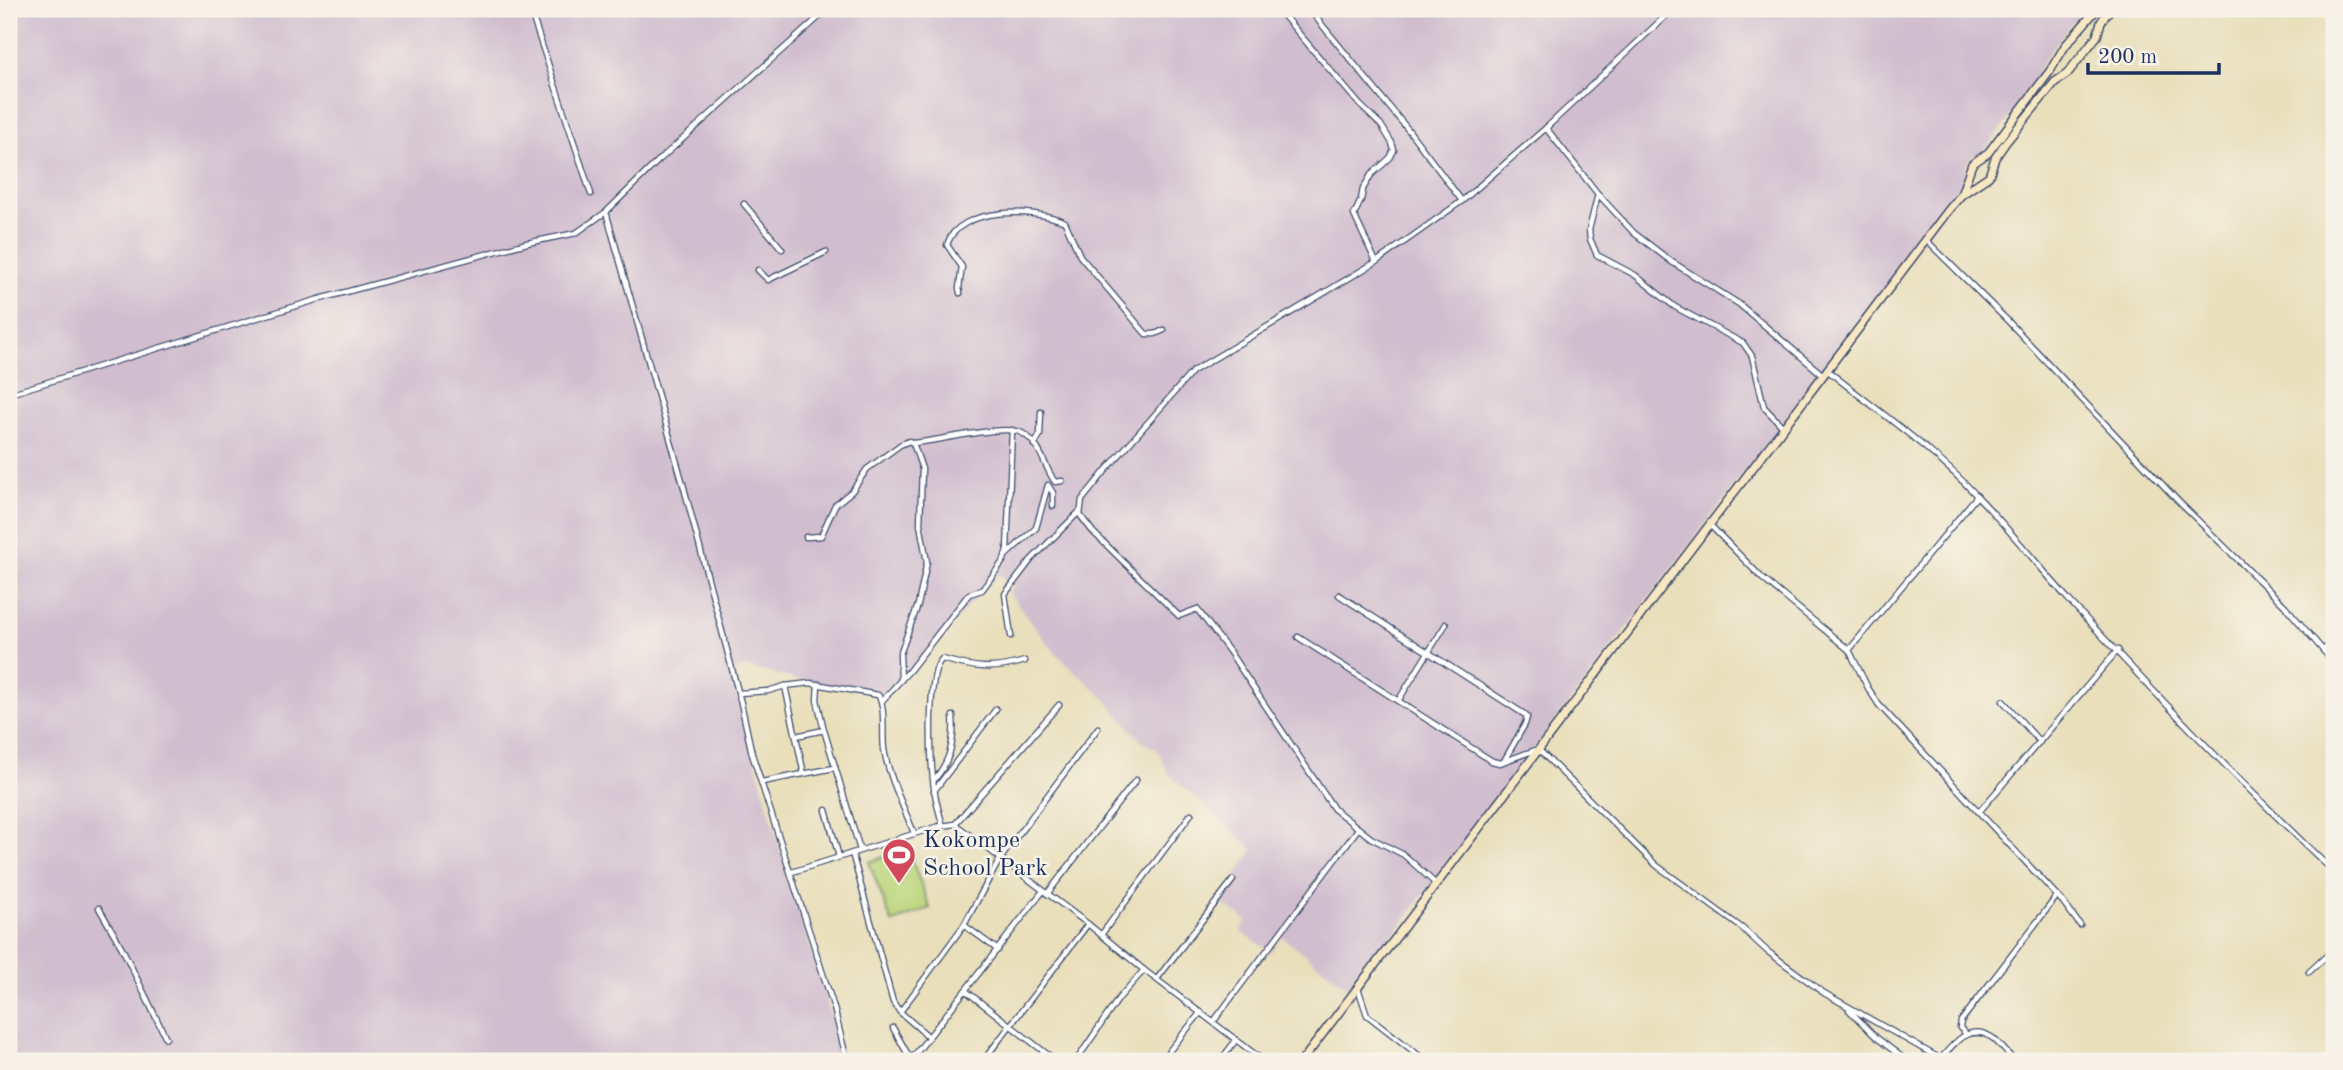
<svg xmlns="http://www.w3.org/2000/svg" width="2343" height="1070" font-family="'Old Standard TT',serif">
	<rect width="100%" height="100%" fill="#f7f3e8"/>
	<filter id="ink" filterUnits="userSpaceOnUse"><feTurbulence type="fractalNoise" baseFrequency=".0143" numOctaves="2"/><feDisplacementMap in="SourceGraphic" scale="14" xChannelSelector="R" yChannelSelector="G"/><feConvolveMatrix kernelMatrix="1 2 1 2 8 2 1 2 1" color-interpolation-filters="sRGB"/></filter>
	<filter id="wash" filterUnits="userSpaceOnUse"><feTurbulence type="fractalNoise" baseFrequency=".00686" numOctaves="4" result="noise"/><feDisplacementMap in="SourceGraphic" scale="28" xChannelSelector="R" yChannelSelector="G"/><feGaussianBlur stdDeviation="1.57" result="paint"/><feColorMatrix in="noise" values="0 0 0 0 0 0 0 0 0 0 0 0 0 0 0 0 0 1.4 0 .05"/><feComposite in="paint" operator="in"/></filter>
	<g filter="url(#wash)">
		<rect width="100%" height="100%" fill="#e9dfbb"/>
		<path fill="#d0bdce" d="M9 9H2087L2070 25 2046 57 2038 70 2036 85 2021 103 1982 153 1973 156 1966 165 1965 178 1956 194 1927 233 1351 990 1281 936 1271 952 1240 931 1247 921 1220 902 1253 849 1168 773 1161 756 1155 748 1142 742 1106 700 1055 653 1009 593 1014 587 998 574 886 696 795 679 745 667 731 672 773 825 845 1061H9Z"/>
		<path fill="#bcd67c" stroke="#6c826d" stroke-width="2" d="M907 847 930 908 892 923 869 862Z"/>
	</g>
	<g filter="url(#ink)">
		<g fill="none" stroke-linecap="round" stroke-linejoin="round">
			<g stroke="#3a496c" stroke-width="7">
				<g id="minor">
					<path d="M530 9 591 194"/>
					<path d="M1278 9 1360 105 1381 125 1392 143 1394 150 1390 158 1371 175 1363 189 1361 200 1354 215 1376 262"/>
					<path d="M1309 9 1410 132 1462 201"/>
					<path d="M1546 128 1598 194 1634 233 1672 262 1739 304 1823 375"/>
					<path d="M1598 194 1589 230 1590 239 1597 255 1635 275 1675 307 1743 343 1752 356 1764 407 1783 427"/>
					<path d="M744 204 782 249"/>
					<path d="M606 212 683 484 741 703 752 754 834 1008 847 1061"/>
					<path d="M1926 240 2008 321 2178 501 2285 606 2334 663"/>
					<path d="M758 270 768 280 826 252"/>
					<path d="M960 293 959 288 962 267 947 245C958 206 1036 208 1065 222L1080 256 1146 334H1155L1164 330"/>
					<path d="M1827 370C1875 409 1936 451 1977 496 2009 529 2038 565 2068 599 2154 693 2242 785 2334 872"/>
					<path d="M9 394 316 300 527 243 576 233 606 212 658 161 828 9"/>
					<path d="M913 443C936 442 1005 423 1022 433 1041 443 1044 467 1055 482L1062 481"/>
					<path d="M1034 445 1040 435 1041 412"/>
					<path d="M1710 525 1763 579 1849 650 1868 688 1879 705 2063 902 2080 925"/>
					<path d="M806 537 821 536 835 505 852 491 867 469 900 445 909 441 913 443 922 469 920 524 927 562 918 605 900 654 901 680"/>
					<path d="M1006 555 1036 528 1048 485 1053 493V506"/>
					<path d="M1339 595 1524 714 1527 717 1525 724 1504 761"/>
					<path d="M1011 636 1005 594 1031 560 1079 512"/>
					<path d="M1298 637 1492 761 1500 763 1538 749 1656 865 1742 928 1767 951 1824 993 1941 1059"/>
					<path d="M1849 650 1977 496"/>
					<path d="M2323 650 2334 641"/>
					<path d="M818 684 817 700 824 730 860 850"/>
					<path d="M785 686 804 774"/>
					<path d="M739 693 768 691 785 686 810 683 878 695C886 705 882 735 884 749 888 775 904 808 914 833"/>
					<path d="M882 701 909 671 969 594 982 590 1004 560 1007 550 1012 430"/>
					<path d="M1398 701 1446 624"/>
					<path d="M2003 701 2040 742"/>
					<path d="M796 736 824 730"/>
					<path d="M934 780C950 762 955 740 953 716"/>
					<path d="M762 782 834 768"/>
					<path d="M934 791 996 709"/>
					<path d="M826 810 839 857"/>
					<path d="M1979 812 2118 650"/>
					<path d="M955 824 1088 924 1144 970 1264 1061"/>
					<path d="M943 826C939 813 936 801 934 788 931 766 926 672 942 659 974 668 993 671 1025 661"/>
					<path d="M852 853 893 1002 900 1012 929 1037"/>
					<path d="M792 872 936 827 955 824 1059 705"/>
					<path d="M1436 884 1404 855 1371 838 1334 809 1229 651 1197 609 1179 616 1093 532 1080 515 1082 500 1107 469 1193 371 1376 262 1462 201 1546 128 1673 9"/>
					<path d="M1047 894 1136 780"/>
					<path d="M99 908 122 948 166 1038"/>
					<path d="M964 925 998 950"/>
					<path d="M1101 935 1191 814"/>
					<path d="M2309 972 2334 949"/>
					<path d="M1157 979 1233 880"/>
					<path d="M1358 988 1367 1015 1426 1061"/>
					<path d="M966 991 1056 1061"/>
					<path d="M1849 1010 1877 1038 1907 1061"/>
					<path d="M900 1012 964 925 1000 859 1098 728"/>
					<path d="M1214 1021 1358 829"/>
					<path d="M893 1028 911 1060"/>
					<path d="M1966 1034 1960 1028 1961 1021 2057 896"/>
					<path d="M910 1061 1043 891"/>
					<path d="M983 1061 1088 924"/>
					<path d="M1076 1061 1119 998 1144 970"/>
					<path d="M1161 1061 1201 1012"/>
					<path d="M1220 1061 1236 1040"/>
					<path d="M1939 1061C1952 1045 1968 1023 1991 1037 1997 1040 2008 1055 2015 1061"/>
				</g>
			</g>
			<g stroke="#3a496c" stroke-width="10">
				<g id="secondary">
					<path d="M1961 195 1972 164 1988 153 2050 71 2065 46 2097 9"/>
					<path d="M1302 1061 1837 357 1947 212 1961 195 1989 176 1995 158 2006 142 2055 82 2067 74 2097 36 2101 22 2110 9"/>
				</g>
			</g>
			<use href="#minor" stroke="#fff" stroke-width="4.5"/>
			<use href="#secondary" stroke="#f7e8c3" stroke-width="7"/>
		</g>
	</g>
	<defs>
		<g id="stadium-pin" transform="scale(1.75)"><path d="M0 17L-7.5 6A9.5 9.5 0 1 1 7.5 6Z" fill="#d1495b" stroke="#f7f3e8"/><path d="M0-5a6.5 5 0 1 0 0 10a6.5 5 0 1 0 0-10ZM-3.5-1.8h7v3.6h-7Z" fill="#fff"/></g>
	</defs>
	<g fill-rule="evenodd">
		<use href="#stadium-pin" x="899" y="855"/>
	</g>
	<g text-anchor="middle" dominant-baseline="central" stroke-width="5" stroke-linejoin="round" paint-order="stroke">
		<g font-size="24" fill="#1b2f5e" stroke="#f7f3e8" text-anchor="start">
			<text x="923" y="841">Kokompe<tspan x="923" dy="28">School Park</tspan></text>
		</g>
	</g>
	<rect width="2343" height="1070" fill="none" stroke="#f7f3e8" stroke-width="35"/>
	<path d="M2088 63v10h131v-10" fill="none" stroke="#1b2f5e" stroke-width="3.5"/>
	<text x="2098" y="63" font-size="21" fill="#1b2f5e" stroke="#f7f3e8" stroke-width="5" paint-order="stroke">200 m</text>
</svg>
